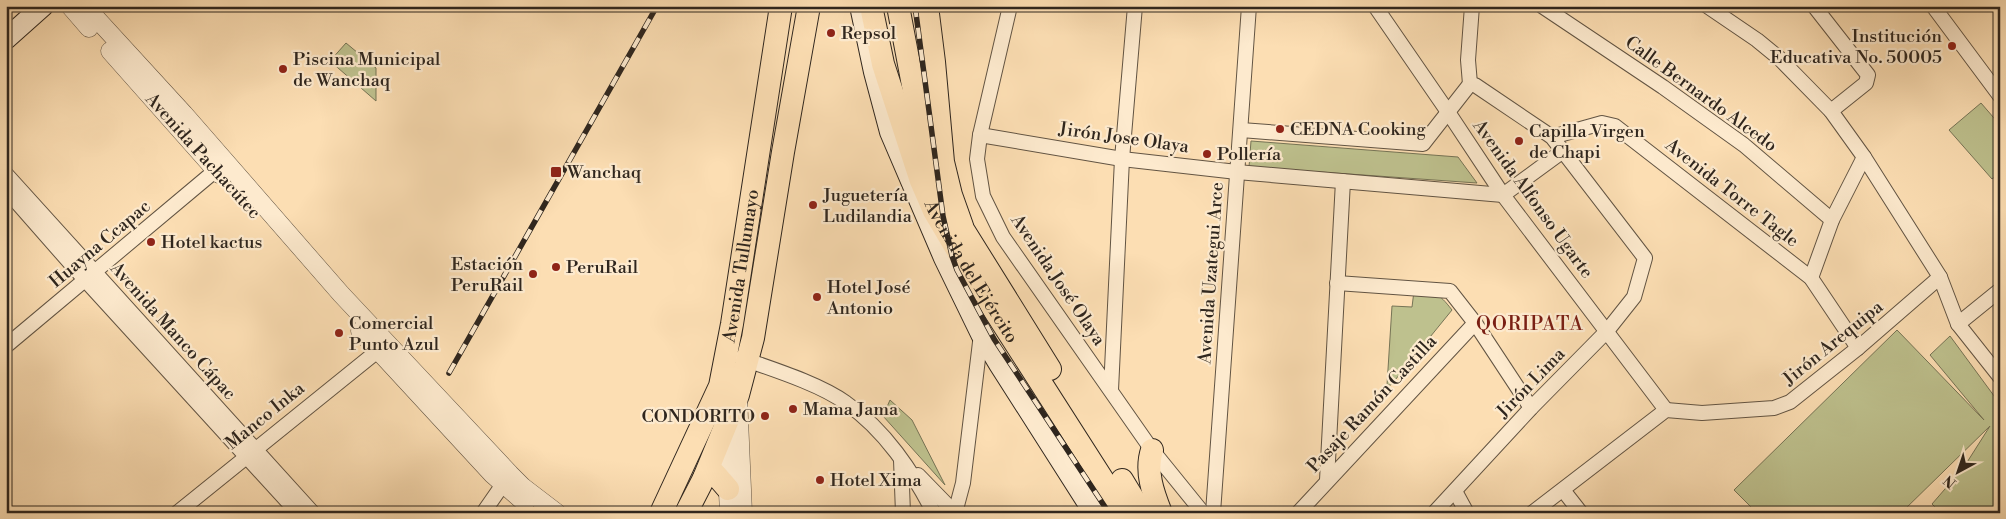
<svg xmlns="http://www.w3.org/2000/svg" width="2006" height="519" font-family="'Libre Bodoni',serif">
	<rect width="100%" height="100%" fill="#fcdeb3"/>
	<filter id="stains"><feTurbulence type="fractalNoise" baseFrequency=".004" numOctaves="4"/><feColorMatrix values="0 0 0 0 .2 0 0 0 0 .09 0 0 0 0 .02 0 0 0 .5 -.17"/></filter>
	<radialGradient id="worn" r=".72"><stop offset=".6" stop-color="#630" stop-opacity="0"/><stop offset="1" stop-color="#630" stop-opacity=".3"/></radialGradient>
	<g fill="#bec18e" stroke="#767456">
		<path d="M346 43 376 68V101L330 61Z"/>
		<path d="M1981 103 2000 125V173L1992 179 1949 130Z"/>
		<path d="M1251 141 1458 157 1477 183 1249 167Z"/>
		<path d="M1414 291C1436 293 1438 292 1452 310L1391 385H1387L1392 306 1412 307Z"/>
		<path d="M1897 330 1984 420 1930 355 1950 336 2000 404V513H1941L1932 504 1964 467 1990 426 1901 513H1757L1734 490Z"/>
		<path d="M890 400 912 420 945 485 883 416Z"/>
	</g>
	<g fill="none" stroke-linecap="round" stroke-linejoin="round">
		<g stroke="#625443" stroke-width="16">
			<g id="minor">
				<path d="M1010 6 980 135 977 159 983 196 1003 237 1152 450 1203 513"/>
				<path d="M1375 6 1448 112 1503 195 1666 410"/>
				<path d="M1542 6 1663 87 1744 145 1832 220"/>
				<path d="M1707 6 1757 40 1779 58 1831 111 1864 157 1940 277 1958 324 2000 377"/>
				<path d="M1814 6 1868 75 1866 83 1831 111"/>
				<path d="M1933 6 2000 96"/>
				<path d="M1470 84 1468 60 1472 6"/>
				<path d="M1241 130 1423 144 1470 84 1475 85 1552 137 1645 258 1634 297 1607 331 1531 408 1434 513"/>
				<path d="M980 135 1122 159 1237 172 1503 195 1563 151"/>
				<path d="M1552 137 1602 123 1615 126 1811 278 1858 348"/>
				<path d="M6 174 313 513"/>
				<path d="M6 190 86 281 298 513"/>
				<path d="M1811 278 1832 220 1864 157"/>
				<path d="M1337 283 1450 291 1475 323 1531 408"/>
				<path d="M1958 324 2000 290"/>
				<path d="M6 346 222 165"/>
				<path d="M741 358C772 369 820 384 846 403 885 430 912 471 934 513"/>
				<path d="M1111 390 1122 159 1135 6"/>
				<path d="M901 460 903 513"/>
				<path d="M918 475 955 513"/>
				<path d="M1327 480 1343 181"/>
				<path d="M1563 490 1581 513"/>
				<path d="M1455 491 1467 513"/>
				<path d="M177 513 385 345"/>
				<path d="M483 513 508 477"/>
				<path d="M955 513 963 483 981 334"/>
				<path d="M1213 513 1249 6"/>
				<path d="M1298 513 1475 323"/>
				<path d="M1532 513 1666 410 1702 413 1774 408 1790 402 1858 348 1940 277"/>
			</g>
		</g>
		<g stroke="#625443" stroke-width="19">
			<g id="tertiary">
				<path d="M70 6 89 28"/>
				<path d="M85 6 184 114 341 294 510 474 523 487 557 513"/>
				<path d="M110 51 219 174"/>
				<path d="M360 331 492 474 525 503"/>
				<path d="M738 396 743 513"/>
				<path d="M725 429 729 513"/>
			</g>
		</g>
		<g stroke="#2f261e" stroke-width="22">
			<g id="secondary">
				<path d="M860 6 874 72 890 132 944 258 981 334 999 364 1094 513"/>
				<path d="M6 39 43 6"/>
			</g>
		</g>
		<g stroke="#2f261e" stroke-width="24">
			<g id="primary">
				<path id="s1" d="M871 6 883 64 921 181 934 211 975 280 1124 513"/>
				<path d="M898 6 922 133 938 180 961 226 1050 369"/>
				<path d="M1152 450C1145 471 1153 493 1161 513"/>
				<path d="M704 478 715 474 728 489"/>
				<path d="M1122 480 1142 513"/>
				<path id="s2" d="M661 513 720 386 732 324 781 6"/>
				<path d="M686 513 704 478 738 395 753 338 783 152 809 6"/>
			</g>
		</g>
		<g stroke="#2f261e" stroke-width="26">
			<path id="trunk" d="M926 6 933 62 942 162 950 195 961 226"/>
		</g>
		<use href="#minor" stroke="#fdeace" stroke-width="14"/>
		<use href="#tertiary" stroke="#fdeace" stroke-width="18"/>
		<use href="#secondary" stroke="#fdeace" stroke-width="20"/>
		<use href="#primary" stroke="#fcdeb3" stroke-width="22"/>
		<use href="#trunk" stroke="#fcdeb3" stroke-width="24"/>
		<g stroke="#2f261e" stroke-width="5.5">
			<g id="rail">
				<path d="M915 6 943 216 952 256 957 270 994 339 1109 513"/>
				<path d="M449 373 657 6"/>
			</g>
		</g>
		<use href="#rail" stroke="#fdeace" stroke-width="4" stroke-dasharray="11" stroke-linecap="butt"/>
	</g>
	<g fill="#8f2418" stroke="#fdeace" stroke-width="2">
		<circle cx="831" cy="33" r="5"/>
		<circle cx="1952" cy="46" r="5"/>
		<circle cx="283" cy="69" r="5"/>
		<circle cx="1280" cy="129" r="5"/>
		<circle cx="1519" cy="141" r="5"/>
		<circle cx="1207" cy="154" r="5"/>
		<rect x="550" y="166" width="12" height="12" rx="2.5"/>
		<circle cx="813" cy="205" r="5"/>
		<circle cx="151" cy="242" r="5"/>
		<circle cx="556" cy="267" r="5"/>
		<circle cx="533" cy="274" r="5"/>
		<circle cx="817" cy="297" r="5"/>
		<circle cx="339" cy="333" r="5"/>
		<circle cx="793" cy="409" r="5"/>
		<circle cx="765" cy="416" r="5"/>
		<circle cx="820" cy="480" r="5"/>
	</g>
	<g text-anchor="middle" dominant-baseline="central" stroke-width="4.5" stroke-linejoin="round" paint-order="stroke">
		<g font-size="18" fill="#2f261e" stroke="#fdeace" text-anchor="start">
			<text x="841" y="33">Repsol</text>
			<text x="1942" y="36" text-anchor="end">Institución<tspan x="1942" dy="21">Educativa No. 50005</tspan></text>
			<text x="293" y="59">Piscina Municipal<tspan x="293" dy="21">de Wanchaq</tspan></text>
			<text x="1290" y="129">CEDNA Cooking</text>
			<text x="1529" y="131">Capilla Virgen<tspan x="1529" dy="21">de Chapi</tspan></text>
			<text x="1217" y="154">Pollería</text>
			<text x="567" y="172">Wanchaq</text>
			<text x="823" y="195">Juguetería<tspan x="823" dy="21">Ludilandia</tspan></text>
			<text x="161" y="242">Hotel kactus</text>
			<text x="523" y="264" text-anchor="end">Estación<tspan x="523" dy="21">PeruRail</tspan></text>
			<text x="566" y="267">PeruRail</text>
			<text x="827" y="287">Hotel José<tspan x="827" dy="21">Antonio</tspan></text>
			<text x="349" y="323">Comercial<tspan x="349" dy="21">Punto Azul</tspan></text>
			<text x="803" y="409">Mama Jama</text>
			<text x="755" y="416" text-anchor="end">CONDORITO</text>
			<text x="830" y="480">Hotel Xima</text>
		</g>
		<g font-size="18" fill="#2f261e" stroke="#fdeace">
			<text transform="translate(1701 94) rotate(36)">Calle Bernardo Alcedo</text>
			<text transform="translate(1124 138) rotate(8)">Jirón Jose Olaya</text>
			<text transform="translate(203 156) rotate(48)">Avenida Pachacútec</text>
			<text transform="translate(1732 193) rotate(38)">Avenida Torre Tagle</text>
			<text transform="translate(1533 199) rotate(54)">Avenida Alfonso Ugarte</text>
			<text transform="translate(100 244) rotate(-40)">Huayna Ccapac</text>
			<text stroke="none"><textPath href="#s2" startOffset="262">Avenida Tullumayo</textPath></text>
			<text stroke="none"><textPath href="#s1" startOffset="286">Avenida del Ejército</textPath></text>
			<text transform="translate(1211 273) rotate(-86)">Avenida Uzategui Arce</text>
			<text transform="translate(1058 280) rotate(56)">Avenida José Olaya</text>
			<text transform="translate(173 331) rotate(48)">Avenida Manco Cápac</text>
			<text transform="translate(1833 343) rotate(-39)">Jirón Arequipa</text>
			<text transform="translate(1531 383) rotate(-46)">Jirón Lima</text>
			<text transform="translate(1372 404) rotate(-47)">Pasaje Ramón Castilla</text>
			<text transform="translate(265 416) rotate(-39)">Manco Inka</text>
		</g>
		<g font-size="19" letter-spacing="1" fill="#7a1f14" stroke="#fdeace">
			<text x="1530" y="324">QORIPATA</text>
		</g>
	</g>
	<rect width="2006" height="519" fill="none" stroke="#fcdeb3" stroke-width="25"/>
	<rect x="8" y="8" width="1991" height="504" fill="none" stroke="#2f261e" stroke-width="2.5"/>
	<rect x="12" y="12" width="1981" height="494" fill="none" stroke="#2f261e"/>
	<g transform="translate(1958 472) rotate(220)" stroke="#fdeace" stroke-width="4" paint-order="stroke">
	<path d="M0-4L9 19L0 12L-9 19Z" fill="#2f261e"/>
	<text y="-8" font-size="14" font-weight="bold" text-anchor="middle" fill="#2f261e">N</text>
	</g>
	<rect width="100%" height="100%" filter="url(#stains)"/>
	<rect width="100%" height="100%" fill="url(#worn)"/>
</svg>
